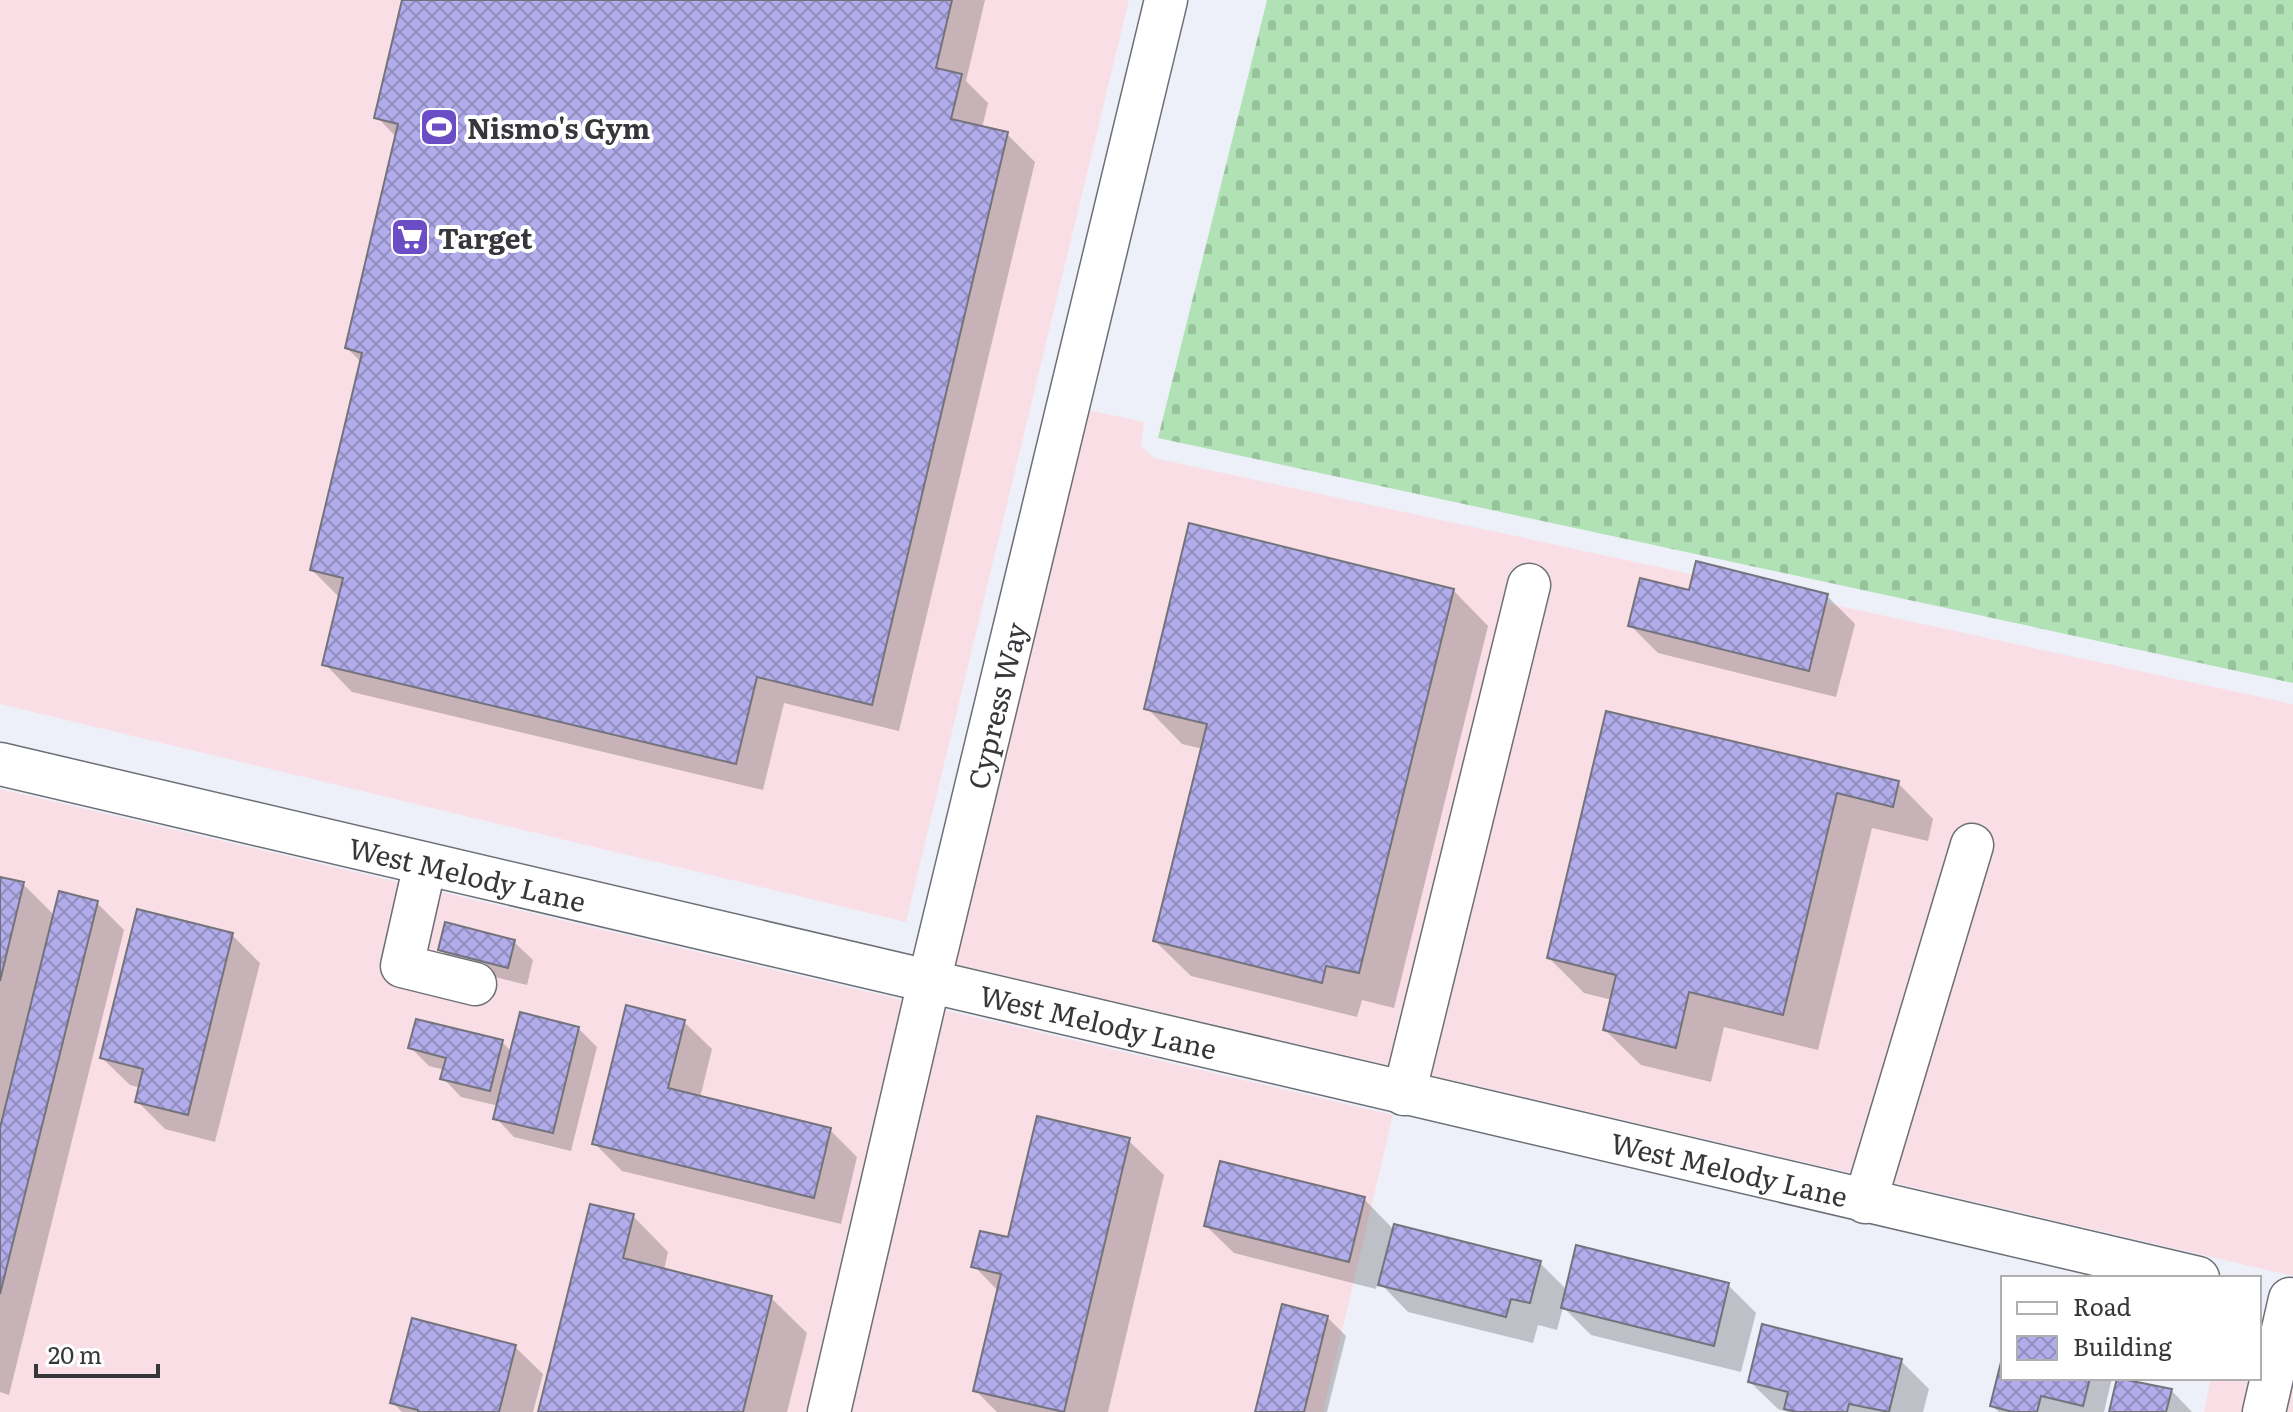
<svg xmlns="http://www.w3.org/2000/svg" width="2293" height="1412" font-family="Literata,serif">
	<defs>
		<pattern id="cemetery-stones" width="16" height="16" patternUnits="userSpaceOnUse" patternTransform="scale(2)"><rect width="16" height="16" fill="#b0e2b5"/><path d="M2 7V4a2 2 0 0 1 4 0v3zM10 15v-3a2 2 0 0 1 4 0v3z" fill="#98c29c"/></pattern>
		<pattern id="building-cross-hatch" width="8" height="8" patternUnits="userSpaceOnUse" patternTransform="scale(2)"><rect width="8" height="8" fill="#b2aceb"/><path d="M0 0l8 8M0 8l8-8" fill="none" stroke="#928dbf"/></pattern>
	</defs>
	<rect width="100%" height="100%" fill="#eef0f9"/>
	<g fill="#f9dfe5">
		<path d="M0 0H1129L906 922 0 704Z"/>
		<path d="M1088 410 1144 422 1141 446 1154 458 2293 704V1276L955 964Z"/>
		<path d="M0 789 903 1000 806 1412H0Z"/>
		<path d="M944 1010 1393 1115 1323 1412H850Z"/>
		<path d="M2259 1317 2293 1324V1412H2204L2211 1378H2259Z"/>
	</g>
	<path fill="url(#cemetery-stones)" d="M1267 0H2293V683L1158 438Z"/>
	<g fill="#0003">
		<path d="M404 0H985L966 81 988 103 982 128 1007 134 1035 162 899 731 784 703 763 790 352 692 325 664 340 598 312 570 362 363 347 348 397 138 377 117Z"/>
		<path d="M1453 590 1488 626 1394 1008 1362 1000 1357 1017 1191 976 1155 941 1203 749 1182 744 1147 708Z"/>
		<path d="M1690 592 1827 596 1855 624 1836 697 1658 653 1630 625Z"/>
		<path d="M1607 714 1898 783 1933 819 1928 841 1872 828 1818 1050 1724 1027 1711 1082 1641 1065 1605 1030 1612 1000 1584 993 1549 958Z"/>
		<path d="M0 879 23 884 55 916 97 903 124 930 9 1395 0 1392Z"/>
		<path d="M232 935 260 963 215 1142 165 1129 137 1101 141 1088 130 1085 102 1058Z"/>
		<path d="M514 942 533 960 527 985 459 968 440 949Z"/>
		<path d="M684 1022 712 1049 700 1098 830 1130 857 1157 841 1224 622 1171 594 1143Z"/>
		<path d="M578 1028 597 1047 571 1151 514 1137 496 1118 499 1106 461 1097 443 1078 445 1070 429 1066 411 1048 502 1042 512 1052Z"/>
		<path d="M1128 1140 1164 1175 1108 1412H997L975 1390 999 1292 974 1266 1010 1240Z"/>
		<path d="M1364 1199 1394 1230 1540 1263 1567 1290 1728 1285 1756 1313 1741 1372 1591 1335 1563 1307 1557 1330 1538 1325 1533 1343 1408 1312 1378 1281 1376 1289 1234 1253 1206 1226Z"/>
		<path d="M633 1216 668 1252 664 1270 771 1298 807 1333 787 1412H540Z"/>
		<path d="M1327 1317 1346 1336 1327 1412H1257Z"/>
		<path d="M515 1347 543 1374 533 1412H402L392 1402Z"/>
		<path d="M1901 1361 1929 1389 1923 1412H1788L1778 1409 1750 1382Z"/>
		<path d="M2003 1362V1378H2112L2104 1412H1999L1992 1406Z"/>
		<path d="M2119 1378 2171 1390 2192 1412H2111Z"/>
	</g>
	<g fill="url(#building-cross-hatch)" stroke="#74737c" stroke-width="2">
		<path d="M402 0H952L936 68 962 74 951 119 1008 132 872 705 757 677 736 764 322 665 343 578 310 570 362 353 345 348 398 124 374 118Z"/>
		<path d="M1189 523 1454 589 1359 973 1326 966 1322 983 1153 941 1207 724 1144 709Z"/>
		<path d="M1696 561 1828 594 1809 671 1628 626 1640 578 1689 590Z"/>
		<path d="M1606 711 1899 781 1893 807 1837 793 1783 1015 1689 992 1676 1048 1603 1030 1616 975 1547 958Z"/>
		<path d="M0 877 24 882 0 981Z"/>
		<path d="M59 891 98 901 0 1294V1128Z"/>
		<path d="M137 909 233 933 188 1115 135 1102 143 1069 100 1058Z"/>
		<path d="M445 922 515 940 508 968 438 950Z"/>
		<path d="M626 1005 685 1020 668 1088 831 1128 814 1198 592 1144Z"/>
		<path d="M520 1012 579 1027 553 1133 493 1119Z"/>
		<path d="M416 1019 503 1040 490 1091 440 1079 446 1058 408 1048Z"/>
		<path d="M1037 1116 1130 1138 1064 1412 973 1391 1001 1274 971 1267 980 1231 1008 1237Z"/>
		<path d="M1220 1161 1365 1197 1349 1262 1204 1226Z"/>
		<path d="M590 1204 634 1214 623 1258 772 1296 743 1412H538Z"/>
		<path d="M1394 1224 1541 1261 1530 1303 1511 1299 1506 1317 1378 1285Z"/>
		<path d="M1576 1245 1729 1283 1714 1346 1561 1308Z"/>
		<path d="M1282 1304 1328 1316 1304 1412H1255Z"/>
		<path d="M412 1318 516 1345 499 1412H418V1410L390 1403Z"/>
		<path d="M1762 1324 1902 1359 1889 1412 1849 1404 1847 1412H1797L1784 1409 1788 1392 1748 1382Z"/>
		<path d="M2003 1354V1378H2090L2083 1406 2041 1396 2037 1412H2013L1990 1406Z"/>
		<path d="M2117 1378 2172 1389 2166 1412H2109Z"/>
	</g>
	<g fill="none" stroke-linecap="round" stroke-linejoin="round">
		<g stroke="#6d6f77" stroke-width="45">
			<g id="minor">
				<path id="s1" d="M0 764 2198 1278"/>
				<path d="M425 864 402 966 475 984"/>
				<path d="M1404 1094 1529 585"/>
				<path d="M1865 1202 1972 845"/>
				<path id="s2" d="M829 1412 929 982 1166 0"/>
				<path d="M2264 1412 2290 1299"/>
			</g>
		</g>
		<use href="#minor" stroke="#fff" stroke-width="42"/>
	</g>
	<defs>
		<g id="stadium-square" transform="scale(2)"><rect x="-9" y="-9" width="18" height="18" rx="4" fill="#6b4dc6" stroke="#fff"/><path d="M0-5a6.5 5 0 1 0 0 10a6.5 5 0 1 0 0-10ZM-3.5-1.8h7v3.6h-7Z" fill="#fff"/></g>
		<g id="supermarket-square" transform="scale(2)"><rect x="-9" y="-9" width="18" height="18" rx="4" fill="#6b4dc6" stroke="#fff"/><path d="M-6-5.5h2.5l.6 2H6L4.5 2H-2.5L-4.4-4H-6ZM-1.5 3.2a1.3 1.3 0 1 0 .1 0ZM3 3.2a1.3 1.3 0 1 0 .1 0Z" fill="#fff"/></g>
	</defs>
	<g fill-rule="evenodd">
		<use href="#stadium-square" x="439" y="127"/>
		<use href="#supermarket-square" x="410" y="237"/>
	</g>
	<g text-anchor="middle" dominant-baseline="central" stroke-width="8" stroke-linejoin="round" paint-order="stroke">
		<g font-size="28" font-weight="bold" fill="#36373a" stroke="#fff" text-anchor="start">
			<text x="467" y="127">Nismo's Gym</text>
			<text x="438" y="237">Target</text>
		</g>
		<g font-size="28" fill="#36373a" stroke="#fff">
			<text stroke="none"><textPath href="#s2" startOffset="726">Cypress Way</textPath></text>
			<text stroke="none"><textPath href="#s1" startOffset="480">West Melody Lane</textPath></text>
			<text stroke="none"><textPath href="#s1" startOffset="1128">West Melody Lane</textPath></text>
			<text stroke="none"><textPath href="#s1" startOffset="1776">West Melody Lane</textPath></text>
		</g>
	</g>
	<rect x="2001" y="1276" width="260" height="104" fill="#ffffff" stroke="#afafb0" stroke-width="2"/>
	<rect x="2017" y="1302" width="40" height="12" fill="#ffffff" stroke="#afafb0" stroke-width="2"/>
	<text x="2073" y="1316" font-size="24" fill="#36373a">Road</text>
	<rect x="2017" y="1336" width="40" height="24" fill="url(#building-cross-hatch)" stroke="#afafb0" stroke-width="2"/>
	<text x="2073" y="1356" font-size="24" fill="#36373a">Building</text>
	<path d="M36 1364v12h122v-12" fill="none" stroke="#36373a" stroke-width="4"/>
	<text x="48" y="1364" font-size="24" fill="#36373a" stroke="#ffffff" stroke-width="6" paint-order="stroke">20 m</text>
</svg>
